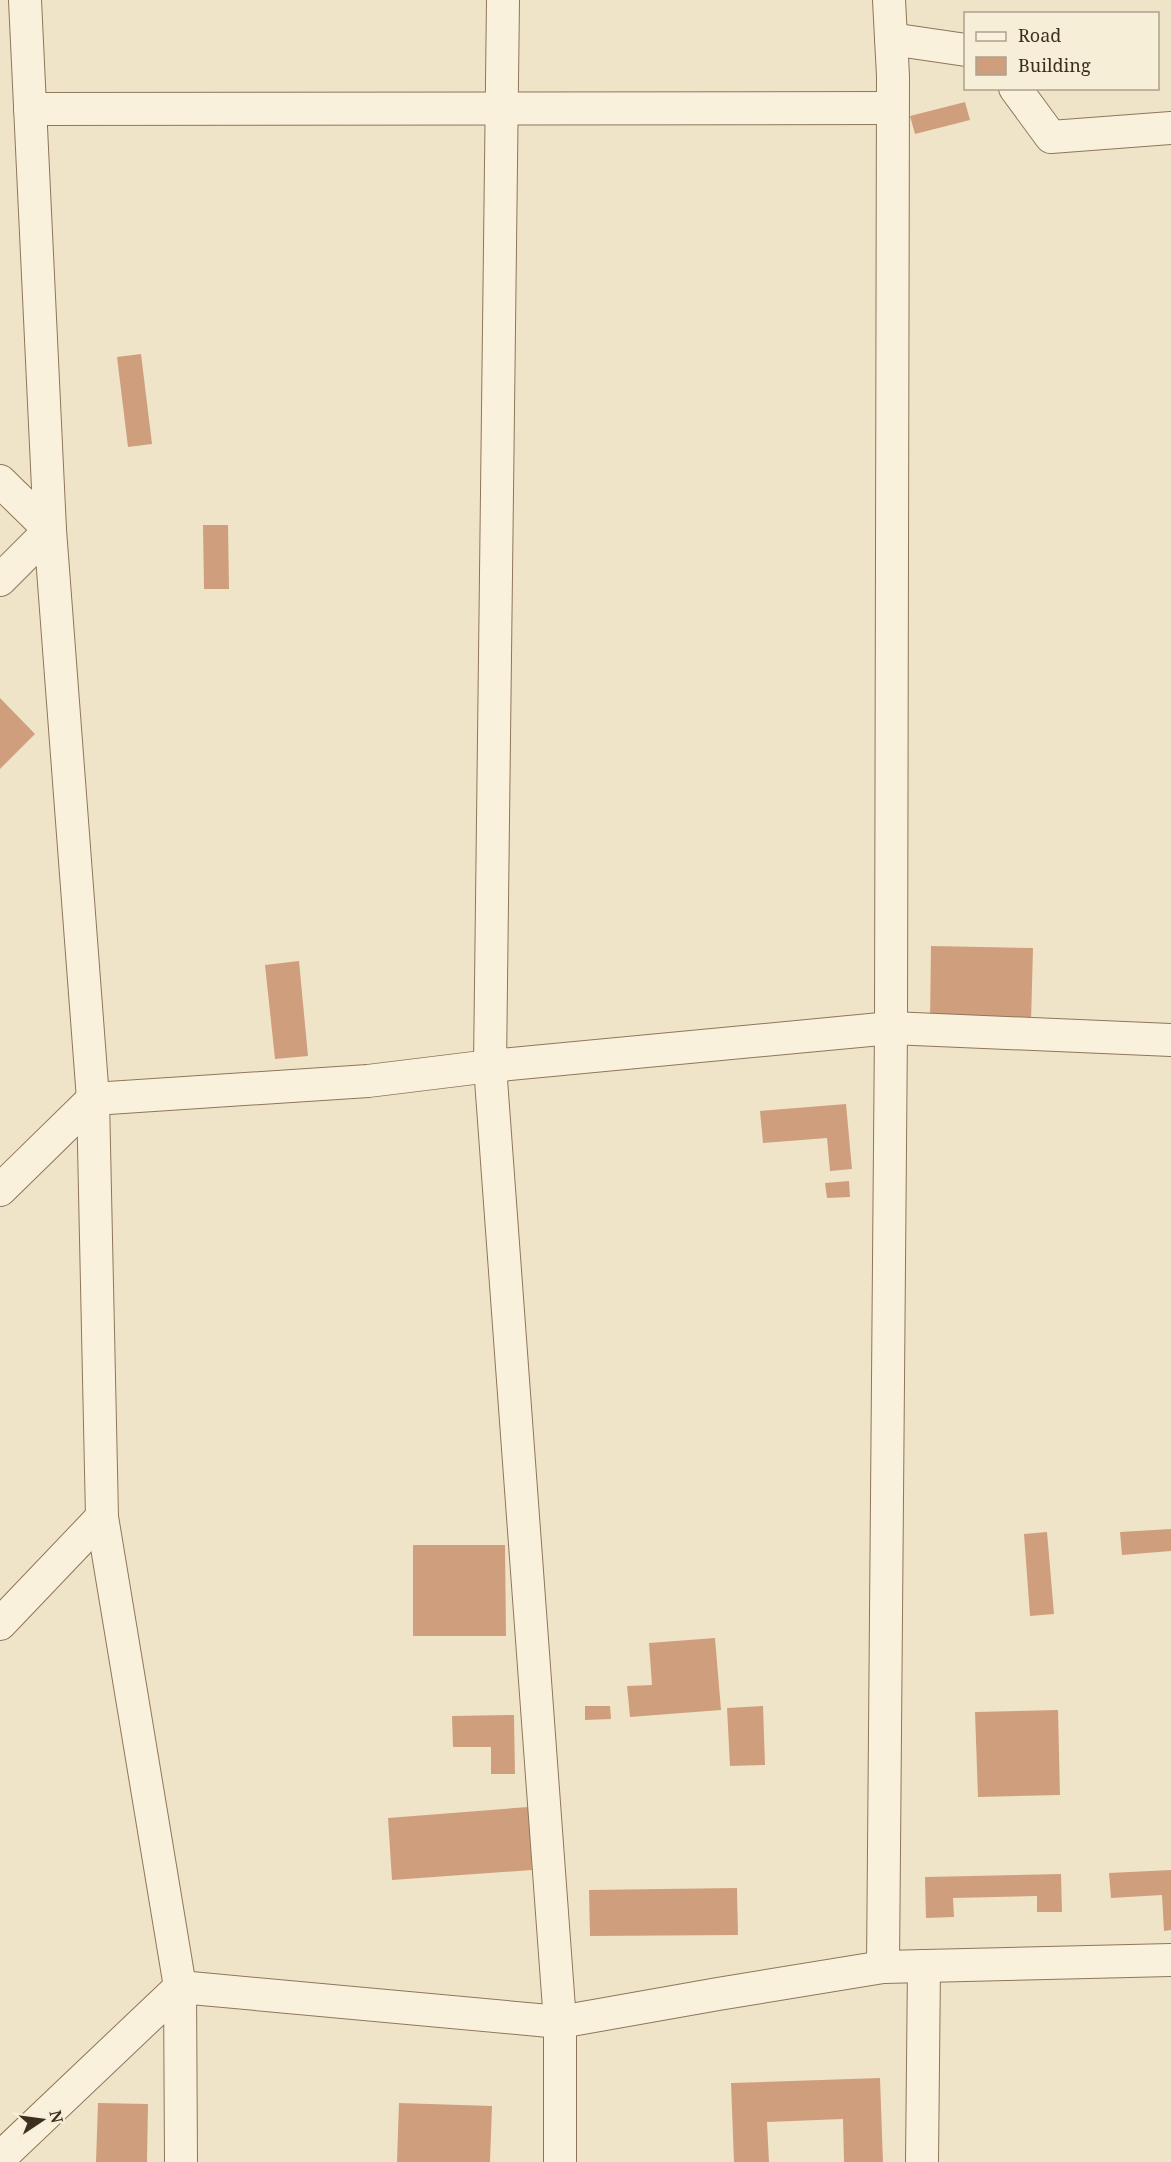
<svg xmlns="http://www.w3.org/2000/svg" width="1171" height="2162" font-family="'Noto Serif',serif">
	<rect width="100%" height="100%" fill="#f0e4c8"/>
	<g fill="#cf9f7d">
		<path d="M965 102 970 120 915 134 910 116Z"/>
		<path d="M141 354 152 444 128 447 117 357Z"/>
		<path d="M203 525H228L229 589H204Z"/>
		<path d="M0 698 35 734 0 769Z"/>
		<path d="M931 946 1033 948 1031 1023 930 1022Z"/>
		<path d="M299 961 308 1056 275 1059 265 965Z"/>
		<path d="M846 1104 852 1169 830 1171 827 1138 763 1143 760 1111Z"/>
		<path d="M849 1181 850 1197 827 1198 825 1183Z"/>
		<path d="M1171 1529V1551L1122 1555 1120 1532Z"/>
		<path d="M1047 1532 1054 1614 1030 1616 1024 1534Z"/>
		<path d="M413 1545H505L506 1636H413Z"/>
		<path d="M715 1638 721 1710 630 1717 627 1686 652 1685 649 1643Z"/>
		<path d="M585 1706H610L611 1719 585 1720Z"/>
		<path d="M763 1706 765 1765 730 1766 727 1708Z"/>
		<path d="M1058 1710 1060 1795 978 1797 975 1712Z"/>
		<path d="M514 1715 515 1774H491V1747H453L452 1716Z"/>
		<path d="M528 1807 532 1870 392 1880 388 1818Z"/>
		<path d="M1171 1870V1930L1164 1931 1162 1895 1111 1898 1109 1873Z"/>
		<path d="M1061 1874 1062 1912H1037V1896L953 1898 954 1917 926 1918 925 1877Z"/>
		<path d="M737 1888 738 1935 590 1936 589 1890Z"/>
		<path d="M880 2078 883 2162H844L843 2119 767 2122 769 2162H734L731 2083Z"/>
		<path d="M98 2103 148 2104 147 2162H96Z"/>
		<path d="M399 2103 492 2106 490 2162H397Z"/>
	</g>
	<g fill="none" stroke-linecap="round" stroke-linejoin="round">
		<g stroke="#8d765c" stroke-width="34">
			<g id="street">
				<path d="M25 0 50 530 93 1099 102 1517 180 1987 181 2162"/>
				<path d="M503 0 490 1066 560 2022V2162"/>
				<path d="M891 39 966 50"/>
				<path d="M1015 88 1051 137 1171 128"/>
				<path d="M30 109 892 108"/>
				<path d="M0 481 50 530 0 580"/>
				<path d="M0 1190 93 1099 368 1081 490 1066 891 1028 1171 1040"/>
				<path d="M0 1624 102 1517"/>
				<path d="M883 1967 891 1028 893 76 889 0"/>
				<path d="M0 2158 180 1987 560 2022 718 1994 883 1967 1171 1960"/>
				<path d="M922 2162 924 1966"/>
			</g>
		</g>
		<use href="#street" stroke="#faf1dc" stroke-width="32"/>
	</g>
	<rect x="964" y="12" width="195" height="78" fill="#f7eed8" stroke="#ada18e" stroke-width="1.5"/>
	<rect x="976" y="32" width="30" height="9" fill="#faf1dc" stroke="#ada18e" stroke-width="1.5"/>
	<text x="1018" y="42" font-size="18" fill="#3d2e20">Road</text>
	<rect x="976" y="57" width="30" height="18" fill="#cf9f7d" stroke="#ada18e" stroke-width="1.5"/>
	<text x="1018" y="72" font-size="18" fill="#3d2e20">Building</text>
	<g transform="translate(42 2120) rotate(77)" stroke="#f7eed8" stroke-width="4.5" paint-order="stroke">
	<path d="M0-4.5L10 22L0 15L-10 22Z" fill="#3d2e20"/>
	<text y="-9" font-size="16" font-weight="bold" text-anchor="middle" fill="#3d2e20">N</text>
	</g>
</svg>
